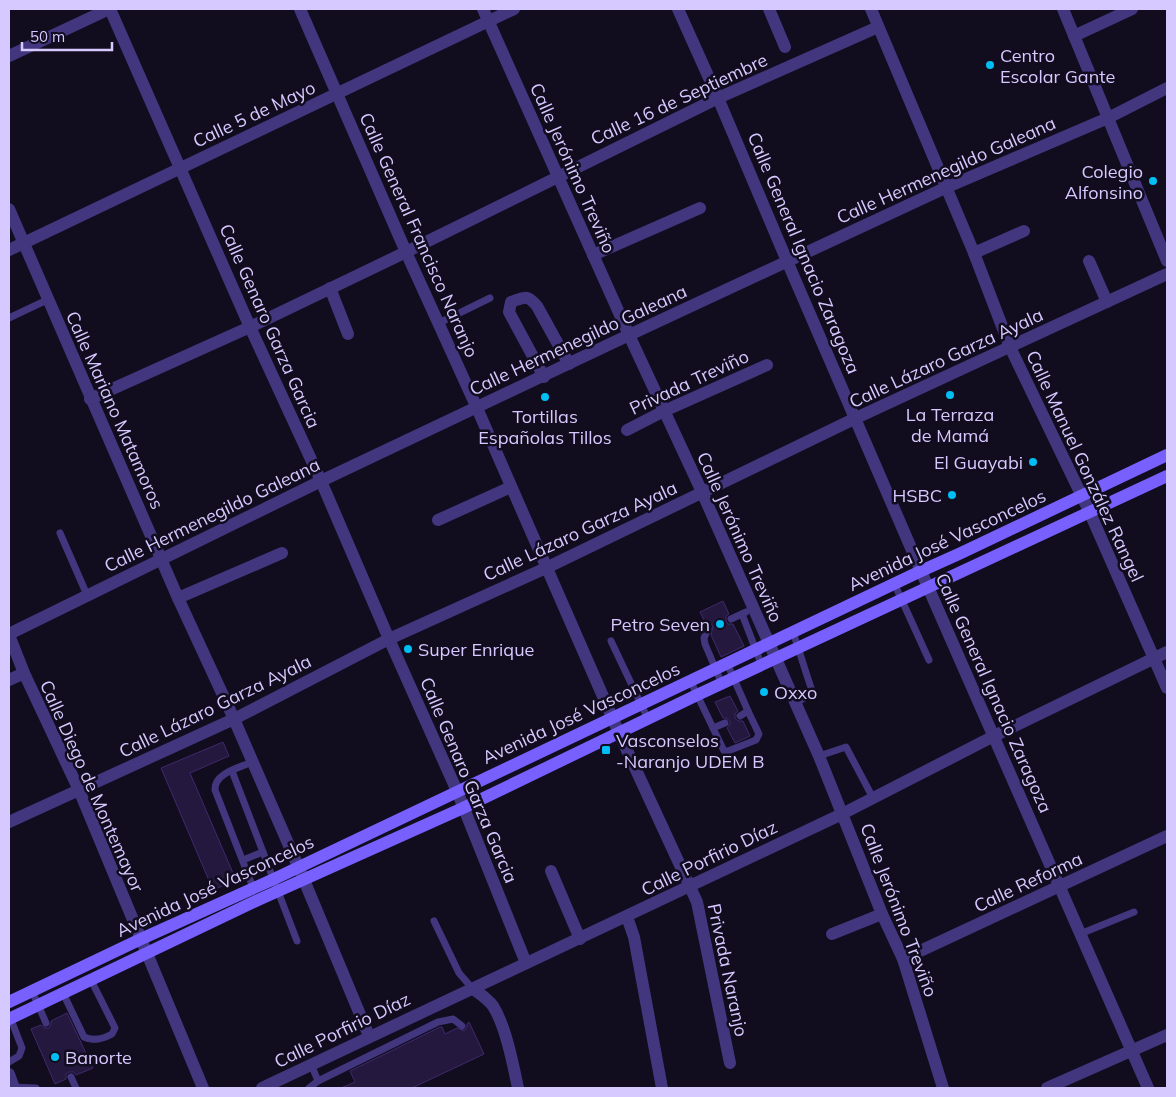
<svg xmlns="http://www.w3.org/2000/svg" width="1176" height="1097" font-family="Mulish,sans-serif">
	<rect width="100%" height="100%" fill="#110c1e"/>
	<g fill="#25183f" stroke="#3f296c">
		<path d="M723 601 729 614 726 616V621L728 624H733L744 646 721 657 711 635 713 626 710 624H706L700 612Z"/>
		<path d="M730 696 738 711 735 714V718L738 721H743L750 736 735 743 727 728 730 724V721L726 718H723L715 702Z"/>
		<path d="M223 742 229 756 190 773 236 880 213 890 161 768Z"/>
		<path d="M67 1013 93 1068 76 1075 74 1072H69L66 1074V1079L55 1084 31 1029 41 1025 45 1028H49L51 1024V1021Z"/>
		<path d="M469 1022 484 1054 412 1088H341L355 1082 350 1071 440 1027H442L445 1034 457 1028 464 1031 467 1027V1024Z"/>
	</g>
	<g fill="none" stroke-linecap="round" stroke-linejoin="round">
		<g stroke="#42367e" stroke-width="7">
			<path d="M9 318 47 300"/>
			<path d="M439 323 490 298"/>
			<path d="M60 533 87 595"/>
			<path d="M894 583 929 660"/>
			<path d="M742 614 762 666"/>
			<path d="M731 619 746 612"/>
			<path d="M708 629 704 638 705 644 722 684"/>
			<path d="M793 632 812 691 807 697 794 703"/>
			<path d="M611 641 648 719"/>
			<path d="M727 663 748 711 740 716"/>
			<path d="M690 680 713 728 725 723"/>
			<path d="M713 728 724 751H728L756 740 759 734 748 711"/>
			<path d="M819 756 846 747 873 798"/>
			<path d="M252 762C239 768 214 773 215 790L254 890"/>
			<path d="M232 771 297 941"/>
			<path d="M243 860 263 852"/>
			<path d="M434 921 459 973 472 988"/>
			<path d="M1080 934 1134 912"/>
			<path d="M32 991 46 1023"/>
			<path d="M63 993 84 1037C94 1042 103 1039 112 1034L115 1028 91 980"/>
			<path d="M9 1062 19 1056 22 1048 10 1017"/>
			<path d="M311 1064 318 1081"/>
			<path d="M71 1077 76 1088"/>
			<path d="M11 1087 36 1088"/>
			<path d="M309 1088 318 1081 438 1022 453 1019 462 1026"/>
		</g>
		<g stroke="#42367e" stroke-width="12">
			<path d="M110 9 250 327 321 481 389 639 457 791 526 963"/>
			<path d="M300 9 406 252 477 408 619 733 697 902 730 1063"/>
			<path d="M483 9 629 335 702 492 819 756 882 914 903 959 943 1088"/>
			<path d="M678 9 718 98 787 261 921 571 1148 1088"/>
			<path d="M769 9 785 47"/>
			<path d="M871 9 974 253 1010 347 1090 513 1167 688"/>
			<path d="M1063 9 1167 261"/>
			<path d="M1074 36 1132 9"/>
			<path d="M9 56 109 9"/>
			<path d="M9 209 178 598 234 719 304 880 369 1036"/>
			<path d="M9 250 514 9"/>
			<path d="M974 253 1024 231"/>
			<path d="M593 255 700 208"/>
			<path d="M1089 261 1107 302"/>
			<path d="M330 288 348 334"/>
			<path d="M544 377 509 312 511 302C525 297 527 294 537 306L569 364"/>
			<path d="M90 399 250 327 406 252 718 98 878 27"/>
			<path d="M627 430 664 411 767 365"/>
			<path d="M438 520 511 487"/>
			<path d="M178 598 282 553"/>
			<path d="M9 634 321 481 629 335 945 188 1108 118 1167 88"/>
			<path d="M9 635 24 673 79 790 203 1088"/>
			<path d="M9 680 24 673"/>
			<path d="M9 822 234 719 389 639 546 568 856 418 1167 274"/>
			<path d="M551 871 580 939"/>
			<path d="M627 917 634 937 662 1088"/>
			<path d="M832 934 882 914"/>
			<path d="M903 959 1167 836"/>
			<path d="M472 988C479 993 488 999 493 1006 506 1027 513 1064 518 1088"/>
			<path d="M9 1074 14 1088"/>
			<path d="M262 1088 842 814 994 736 1167 652"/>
			<path d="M1047 1088 1167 1035"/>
		</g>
		<g stroke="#7860ff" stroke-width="12">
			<path d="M9 1002 141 939 274 879 921 571 961 553 1167 455"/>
			<path d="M9 1019 258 900 463 808 697 695 1167 476"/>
		</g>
	</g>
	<g fill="#00bef4" stroke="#110c1e" stroke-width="2">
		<circle cx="990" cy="65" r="5"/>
		<circle cx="1153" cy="181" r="5"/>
		<circle cx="950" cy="395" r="5"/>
		<circle cx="545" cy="397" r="5"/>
		<circle cx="1033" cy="462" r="5"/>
		<circle cx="952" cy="495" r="5"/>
		<circle cx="720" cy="624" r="5"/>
		<circle cx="408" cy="649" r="5"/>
		<circle cx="764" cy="692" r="5"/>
		<rect x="601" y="745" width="10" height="10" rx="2.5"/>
		<circle cx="55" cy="1057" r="5"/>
	</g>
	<g text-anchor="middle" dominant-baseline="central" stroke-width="5" stroke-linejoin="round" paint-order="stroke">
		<g font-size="18" fill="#d6c9ff" stroke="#110c1e" text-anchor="start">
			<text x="1000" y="55">Centro<tspan x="1000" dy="21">Escolar Gante</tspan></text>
			<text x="1143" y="171" text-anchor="end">Colegio<tspan x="1143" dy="21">Alfonsino</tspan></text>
			<text x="950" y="414" text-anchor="middle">La Terraza<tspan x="950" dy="21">de Mamá</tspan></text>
			<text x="545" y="416" text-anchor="middle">Tortillas<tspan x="545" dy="21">Españolas Tillos</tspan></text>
			<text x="1023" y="462" text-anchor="end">El Guayabi</text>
			<text x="942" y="495" text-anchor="end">HSBC</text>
			<text x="710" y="624" text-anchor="end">Petro Seven</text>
			<text x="418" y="649">Super Enrique</text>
			<text x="774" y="692">Oxxo</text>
			<text x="616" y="740">Vasconselos<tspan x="616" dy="21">-Naranjo UDEM B</tspan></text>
			<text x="65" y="1057">Banorte</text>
		</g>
		<g font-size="18" fill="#d6c9ff" stroke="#110c1e">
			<text transform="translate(679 99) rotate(-25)">Calle 16 de Septiembre</text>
			<text transform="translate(254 114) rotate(-25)">Calle 5 de Mayo</text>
			<text transform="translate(573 168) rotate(66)">Calle Jerónimo Treviño</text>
			<text transform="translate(946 170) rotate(-24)">Calle Hermenegildo Galeana</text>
			<text transform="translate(419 235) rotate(66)">Calle General Francisco Naranjo</text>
			<text transform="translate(804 253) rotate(67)">Calle General Ignacio Zaragoza</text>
			<text transform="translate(270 326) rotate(66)">Calle Genaro Garza Garcia</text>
			<text transform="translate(578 340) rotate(-25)">Calle Hermenegildo Galeana</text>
			<text transform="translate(946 358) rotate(-25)">Calle Lázaro Garza Ayala</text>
			<text transform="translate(689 382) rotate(-25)">Privada Treviño</text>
			<text transform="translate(115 410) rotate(66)">Calle Mariano Matamoros</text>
			<text transform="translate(1085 466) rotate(65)">Calle Manuel González Rangel</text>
			<text transform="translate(212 515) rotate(-26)">Calle Hermenegildo Galeana</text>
			<text transform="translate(580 531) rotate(-25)">Calle Lázaro Garza Ayala</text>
			<text transform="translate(740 537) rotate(66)">Calle Jerónimo Treviño</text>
			<text transform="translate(947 540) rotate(-25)">Avenida José Vasconcelos</text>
			<text transform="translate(994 693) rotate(66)">Calle General Ignacio Zaragoza</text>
			<text transform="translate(215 706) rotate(-26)">Calle Lázaro Garza Ayala</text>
			<text transform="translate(581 713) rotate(-25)">Avenida José Vasconcelos</text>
			<text transform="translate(469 780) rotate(67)">Calle Genaro Garza Garcia</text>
			<text transform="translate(92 786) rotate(66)">Calle Diego de Montemayor</text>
			<text transform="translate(709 858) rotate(-26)">Calle Porfirio Díaz</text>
			<text transform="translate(1028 882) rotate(-25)">Calle Reforma</text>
			<text transform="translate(215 886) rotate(-25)">Avenida José Vasconcelos</text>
			<text transform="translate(899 910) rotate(69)">Calle Jerónimo Treviño</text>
			<text transform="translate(728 970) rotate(78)">Privada Naranjo</text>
			<text transform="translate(342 1030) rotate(-26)">Calle Porfirio Díaz</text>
		</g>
	</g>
	<rect width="1176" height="1097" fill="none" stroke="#d6c9ff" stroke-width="20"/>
	<path d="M22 42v8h90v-8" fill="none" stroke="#d6c9ff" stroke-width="2.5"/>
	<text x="30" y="42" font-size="15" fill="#d6c9ff" stroke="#110c1e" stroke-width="4" paint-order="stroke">50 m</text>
</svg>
